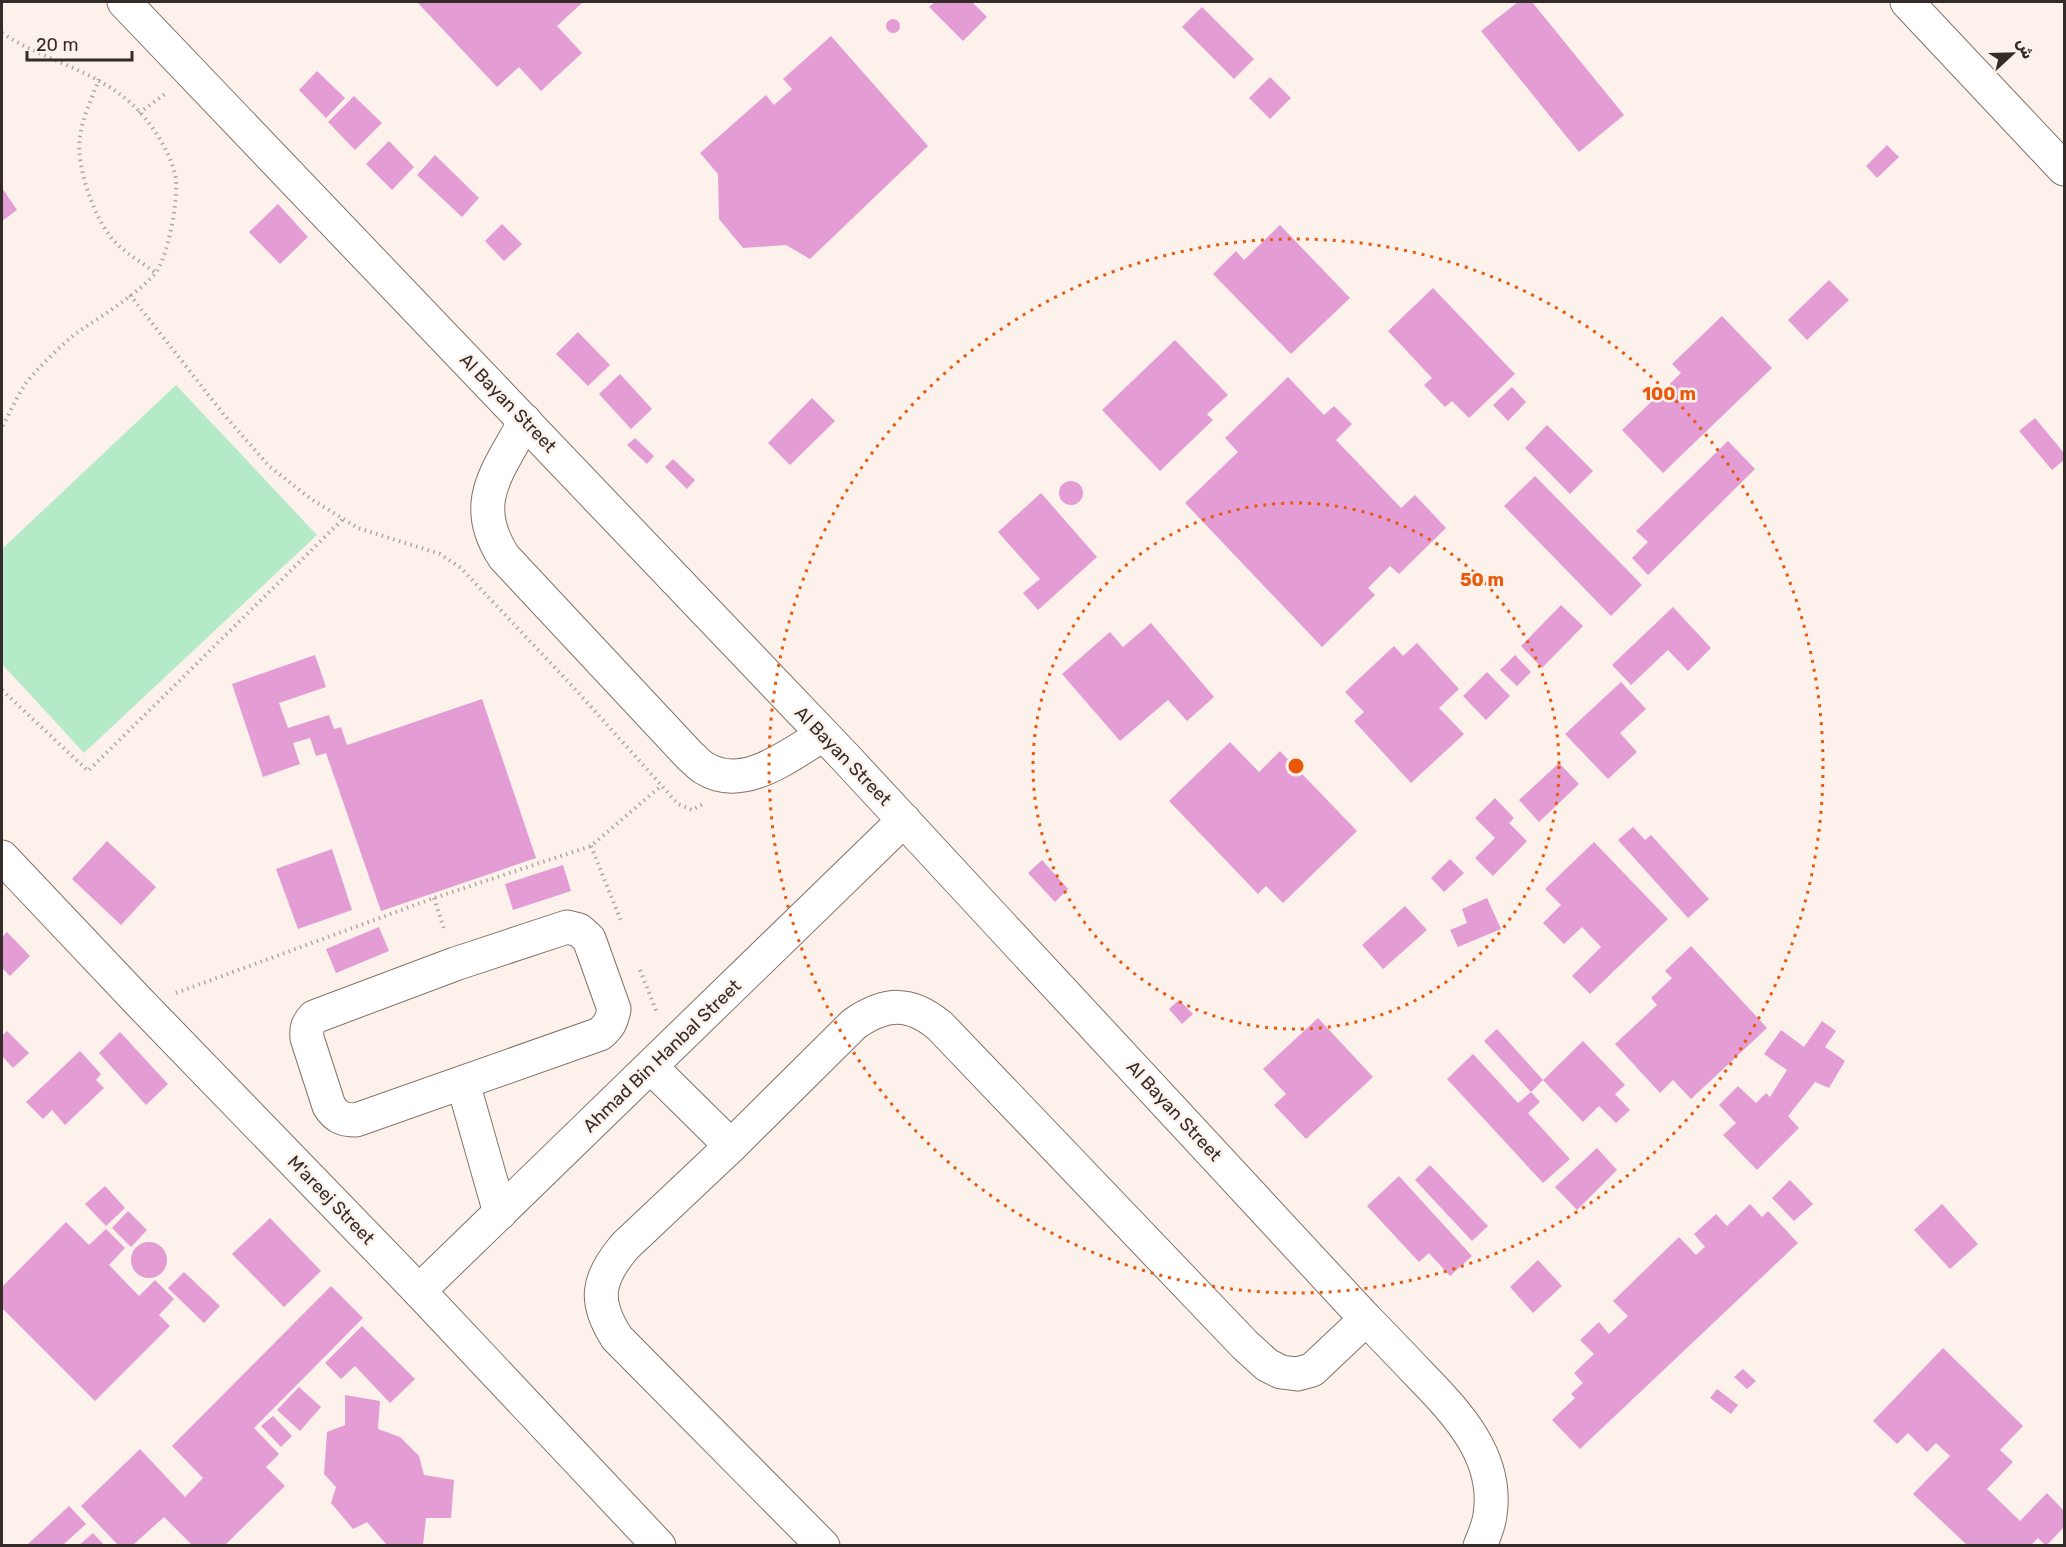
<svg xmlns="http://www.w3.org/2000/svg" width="2066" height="1547" font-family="Rubik,'Noto Naskh Arabic',sans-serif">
	<rect width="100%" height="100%" fill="#fdf1eb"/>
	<path fill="#b5eac8" d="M176 385 317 535 84 753 2 664V549Z"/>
	<g fill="#e49cd5">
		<path d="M417 2H583L557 26 582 53 541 91 519 67 497 87Z"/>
		<path d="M935 2H972L987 17 963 41 929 7Z"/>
		<path d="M1518 2H1532L1624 115 1579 152 1481 31Z"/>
		<path d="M1202 7 1254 59 1234 79 1182 27Z"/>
		<circle cx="893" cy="26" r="7"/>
		<path d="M831 36 928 146 810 259 786 245 743 248 719 219 718 174 700 153 766 95 774 105 792 89 783 79Z"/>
		<path d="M317 71 345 98 326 118 299 90Z"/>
		<path d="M1270 77 1291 98 1270 119 1249 98Z"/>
		<path d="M354 96 382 123 355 150 328 122Z"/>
		<path d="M389 141 414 167 392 190 366 164Z"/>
		<path d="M1887 145 1899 157 1877 178 1866 166Z"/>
		<path d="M435 155 479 198 462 217 417 175Z"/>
		<path d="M2 188 17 210 2 221Z"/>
		<path d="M278 204 308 237 280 264 249 232Z"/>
		<path d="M502 224 522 244 504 261 485 241Z"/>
		<path d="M1280 225 1350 298 1291 354 1213 274 1236 251 1244 260Z"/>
		<path d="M1829 280 1849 300 1807 340 1788 320Z"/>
		<path d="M1433 288 1515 374 1469 418 1452 401 1445 407 1424 385 1432 378 1388 331Z"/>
		<path d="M1722 316 1772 368 1663 473 1622 430 1681 373 1672 364Z"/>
		<path d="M578 332 610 365 588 386 556 354Z"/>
		<path d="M1175 340 1228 395 1207 414 1213 420 1160 471 1102 410Z"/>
		<path d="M620 374 652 409 631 429 599 394Z"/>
		<path d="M1288 377 1324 415 1334 406 1352 424 1336 440 1401 508 1415 495 1446 528 1399 574 1390 566 1368 588 1375 595 1322 647 1185 503 1238 452 1225 438Z"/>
		<path d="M1512 387 1526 402 1508 421 1493 405Z"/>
		<path d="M812 398 835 421 790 465 768 443Z"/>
		<path d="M2035 418 2064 453V460L2052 470 2019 431Z"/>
		<path d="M1547 425 1593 471 1570 494 1525 448Z"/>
		<path d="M635 438 654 456 647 464 627 445Z"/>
		<path d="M1728 441 1755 469 1648 575 1632 558 1648 542 1636 531Z"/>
		<path d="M673 459 695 480 687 489 665 467Z"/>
		<path d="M1535 476 1642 585 1611 616 1504 506Z"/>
		<circle cx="1071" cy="493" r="12"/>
		<path d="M1041 493 1097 557 1038 610 1023 593 1040 579 998 532Z"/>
		<path d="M1561 605 1583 626 1542 668 1521 646Z"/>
		<path d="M1673 607 1711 648 1688 671 1668 650 1631 685 1612 665Z"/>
		<path d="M1151 623 1214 697 1187 721 1168 700 1120 741 1062 674 1110 632 1123 647Z"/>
		<path d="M1417 643 1459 689 1439 708 1464 734 1411 783 1354 721 1364 712 1345 692 1394 646 1403 656Z"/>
		<path d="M315 655 326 687 279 703 288 728 329 715 334 729 341 727 347 745 482 699 536 858 381 911 326 753 316 756 310 738 293 743 300 764 263 777 232 684Z"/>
		<path d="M1515 655 1531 672 1517 686 1500 670Z"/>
		<path d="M1487 672 1510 696 1486 720 1463 696Z"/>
		<path d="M1621 682 1646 709 1620 733 1637 752 1608 779 1565 734Z"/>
		<path d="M1230 742 1259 772 1280 751 1357 831 1283 903 1266 886 1258 894 1169 801Z"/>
		<path d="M1559 763 1579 784 1539 822 1519 800Z"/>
		<path d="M1495 798 1514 818 1509 823 1527 841 1493 876 1475 858 1495 838 1475 818Z"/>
		<path d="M1633 827 1645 840 1651 835 1709 899 1688 918 1618 840Z"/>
		<path d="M107 841 156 887 121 925 72 879Z"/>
		<path d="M1594 842 1668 919 1590 994 1572 976 1601 947 1582 927 1564 944 1543 923 1561 905 1545 889Z"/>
		<path d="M332 849 352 910 298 929 276 869Z"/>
		<path d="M1450 859 1464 873 1444 892 1431 878Z"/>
		<path d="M1042 860 1068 889 1055 902 1028 873Z"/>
		<path d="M563 865 571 891 513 910 505 884Z"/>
		<path d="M1487 898 1501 929 1458 947 1450 930 1467 923 1462 909Z"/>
		<path d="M1405 906 1427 930 1383 969 1362 945Z"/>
		<path d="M379 927 389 951 336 973 326 949Z"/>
		<path d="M7 932 30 956 10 976 2 968V937Z"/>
		<path d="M1691 946 1767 1028 1691 1099 1673 1080 1660 1093 1615 1044 1657 1005 1651 998 1672 978 1665 971Z"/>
		<path d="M1179 1000 1193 1014 1182 1024 1169 1009Z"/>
		<path d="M1318 1018 1373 1077 1306 1139 1274 1105 1286 1094 1263 1069Z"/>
		<path d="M1822 1021 1836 1031 1825 1047 1845 1061 1829 1088 1815 1082 1788 1116 1799 1128 1757 1170 1723 1135 1736 1123 1719 1105 1738 1086 1756 1103 1766 1093 1770 1097 1787 1070 1764 1054 1781 1030 1804 1047Z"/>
		<path d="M1497 1029 1543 1080 1583 1041 1625 1085 1615 1094 1630 1110 1616 1123 1599 1106 1583 1122 1543 1080 1531 1092 1484 1041Z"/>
		<path d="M7 1031 29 1053 13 1068 2 1056V1036Z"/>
		<path d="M120 1032 168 1084 146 1105 99 1053Z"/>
		<path d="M80 1051 101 1074 96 1080 104 1088 65 1125 52 1110 43 1119 26 1102Z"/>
		<path d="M1473 1054 1518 1103 1531 1092 1540 1102 1528 1113 1570 1159 1543 1183 1447 1079Z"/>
		<path d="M1597 1148 1617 1170 1577 1210 1555 1187Z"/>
		<path d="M1430 1165 1488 1226 1472 1241 1415 1180Z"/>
		<path d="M1399 1176 1472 1256 1450 1276 1429 1253 1419 1262 1367 1206Z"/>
		<path d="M1790 1180 1813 1204 1794 1221 1772 1198Z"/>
		<path d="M105 1186 125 1208 106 1226 85 1204Z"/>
		<path d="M1750 1204 1762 1217 1768 1211 1798 1243 1580 1449 1552 1420 1575 1398 1571 1394 1583 1383 1574 1373 1594 1354 1580 1340 1599 1322 1609 1334 1628 1316 1613 1301 1679 1237 1696 1255 1705 1247 1694 1234 1716 1214 1727 1226Z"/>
		<path d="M1942 1204 1978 1244 1950 1269 1914 1230Z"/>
		<path d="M128 1211 147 1230 131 1247 112 1228Z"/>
		<path d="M270 1218 321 1271 284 1307 232 1254Z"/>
		<path d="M66 1222 89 1245 106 1229 125 1248 109 1265 139 1296 155 1280 174 1299 159 1315 170 1326 95 1401 2 1308V1287Z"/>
		<circle cx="149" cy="1260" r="18"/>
		<path d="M1538 1260 1562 1286 1533 1313 1510 1287Z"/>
		<path d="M184 1272 220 1306 204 1323 168 1288Z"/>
		<path d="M331 1286 363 1318 254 1428 279 1454 266 1467 285 1486 225 1545H192L164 1517 133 1545H118L81 1506 140 1449 185 1497 203 1478 172 1446Z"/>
		<path d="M362 1326 415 1379 390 1403 355 1366 341 1379 325 1363Z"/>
		<path d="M1943 1348 2023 1426 2000 1450 2013 1462 1987 1489 2020 1521 2047 1493 2064 1511V1527L2046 1546 2038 1538 2031 1545H1967L1913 1494 1950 1456 1936 1443 1927 1452 1908 1433 1897 1444 1873 1421Z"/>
		<path d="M1743 1369 1756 1381 1747 1389 1734 1377Z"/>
		<path d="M299 1387 321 1407 300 1431 277 1410Z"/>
		<path d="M1717 1389 1738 1405 1731 1414 1710 1398Z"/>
		<path d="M345 1395 380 1401 378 1429 400 1437 419 1456 424 1475 454 1480 451 1518H426L423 1545H387L367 1522 353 1529 331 1503 336 1487 324 1474 327 1432 345 1425Z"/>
		<path d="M273 1416 292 1436 281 1447 261 1426Z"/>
		<path d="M69 1506 86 1524 63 1545H27Z"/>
		<path d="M93 1533 104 1545H79Z"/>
	</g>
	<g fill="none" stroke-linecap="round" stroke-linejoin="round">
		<g stroke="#837369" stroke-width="35">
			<g id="minor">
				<path d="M124 2 845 757 1366 1319C1384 1337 1402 1356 1420 1375 1457 1413 1499 1457 1490 1515 1489 1525 1484 1536 1480 1546"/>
				<path d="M1907 2 2064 169"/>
				<path d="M525 421C499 471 468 502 504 557L690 756C695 760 699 765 704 768 744 793 790 754 823 735"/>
				<path d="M2 857 142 1005 419 1291 659 1546"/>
				<path d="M567 927 579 930 589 939 614 1009C612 1021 609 1026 600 1034L356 1120C343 1120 336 1117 329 1106L307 1038C306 1028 308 1023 314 1017L455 964Z"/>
				<path d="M651 1067 731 1146"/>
				<path d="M463 1083 500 1213"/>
				<path d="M419 1291 904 820"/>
				<path d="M823 1546 617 1338C593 1301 597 1279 625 1246L731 1146 854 1024C886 1002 910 1001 940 1026L1245 1345 1267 1365 1281 1372 1297 1374 1312 1370 1366 1319"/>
			</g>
		</g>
		<g stroke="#b1a7a2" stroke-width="4" stroke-dasharray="1.5 4.5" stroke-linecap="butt">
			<path d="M2 33C44 61 94 69 133 105 151 122 169 150 175 174 180 194 168 260 154 275 132 298 104 314 78 332 63 343 37 369 26 383 17 396 10 413 2 427"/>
			<path d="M99 79C92 98 83 116 80 136 75 166 96 226 119 246 130 256 144 264 156 273"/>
			<path d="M139 113 165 94"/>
			<path d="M130 295 225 416 269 466 311 499 358 528 440 554 461 568 575 689 678 804 692 810 703 804"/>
			<path d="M2 690 88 771 343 519"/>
			<path d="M591 846 621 921"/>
			<path d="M434 898 445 932"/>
			<path d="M640 970 657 1013"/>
			<path d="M176 993 434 898 591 846 661 786"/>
		</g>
		<use href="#minor" stroke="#fff" stroke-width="33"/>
	</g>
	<g fill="none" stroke="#e8590c" stroke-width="3" stroke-dasharray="3 6">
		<circle cx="1296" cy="766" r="263"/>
		<circle cx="1296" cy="766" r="527"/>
	</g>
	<g text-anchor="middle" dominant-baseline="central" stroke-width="5" stroke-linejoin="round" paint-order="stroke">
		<g font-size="18" fill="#332c28" stroke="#fdf1eb">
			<text transform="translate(508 403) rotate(46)">Al Bayan Street</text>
			<text transform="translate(843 756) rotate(46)">Al Bayan Street</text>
			<text transform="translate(662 1056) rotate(-44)">Ahmad Bin Hanbal Street</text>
			<text transform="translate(1174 1111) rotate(47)">Al Bayan Street</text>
			<text transform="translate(331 1200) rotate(46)">M'areej Street</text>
		</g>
	</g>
	<circle cx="1296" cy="766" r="9" fill="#e8590c" stroke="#fdf1eb" stroke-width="3"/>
	<g font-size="18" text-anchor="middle" font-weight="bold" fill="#e8590c" stroke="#fdf1eb" stroke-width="5" stroke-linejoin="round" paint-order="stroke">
		<text x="1669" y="400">100 m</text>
		<text x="1482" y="586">50 m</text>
	</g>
	<rect width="2066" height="1547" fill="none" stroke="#332c28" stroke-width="6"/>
	<g transform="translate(2012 54) rotate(68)" stroke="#fdf1eb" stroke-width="4.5" paint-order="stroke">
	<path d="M0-4.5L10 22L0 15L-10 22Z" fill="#332c28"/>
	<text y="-9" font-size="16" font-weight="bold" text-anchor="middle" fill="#332c28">ش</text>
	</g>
	<path d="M27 51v9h105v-9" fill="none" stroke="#332c28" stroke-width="3"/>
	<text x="36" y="51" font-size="18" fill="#332c28" stroke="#fdf1eb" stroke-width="4.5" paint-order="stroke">20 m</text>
</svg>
